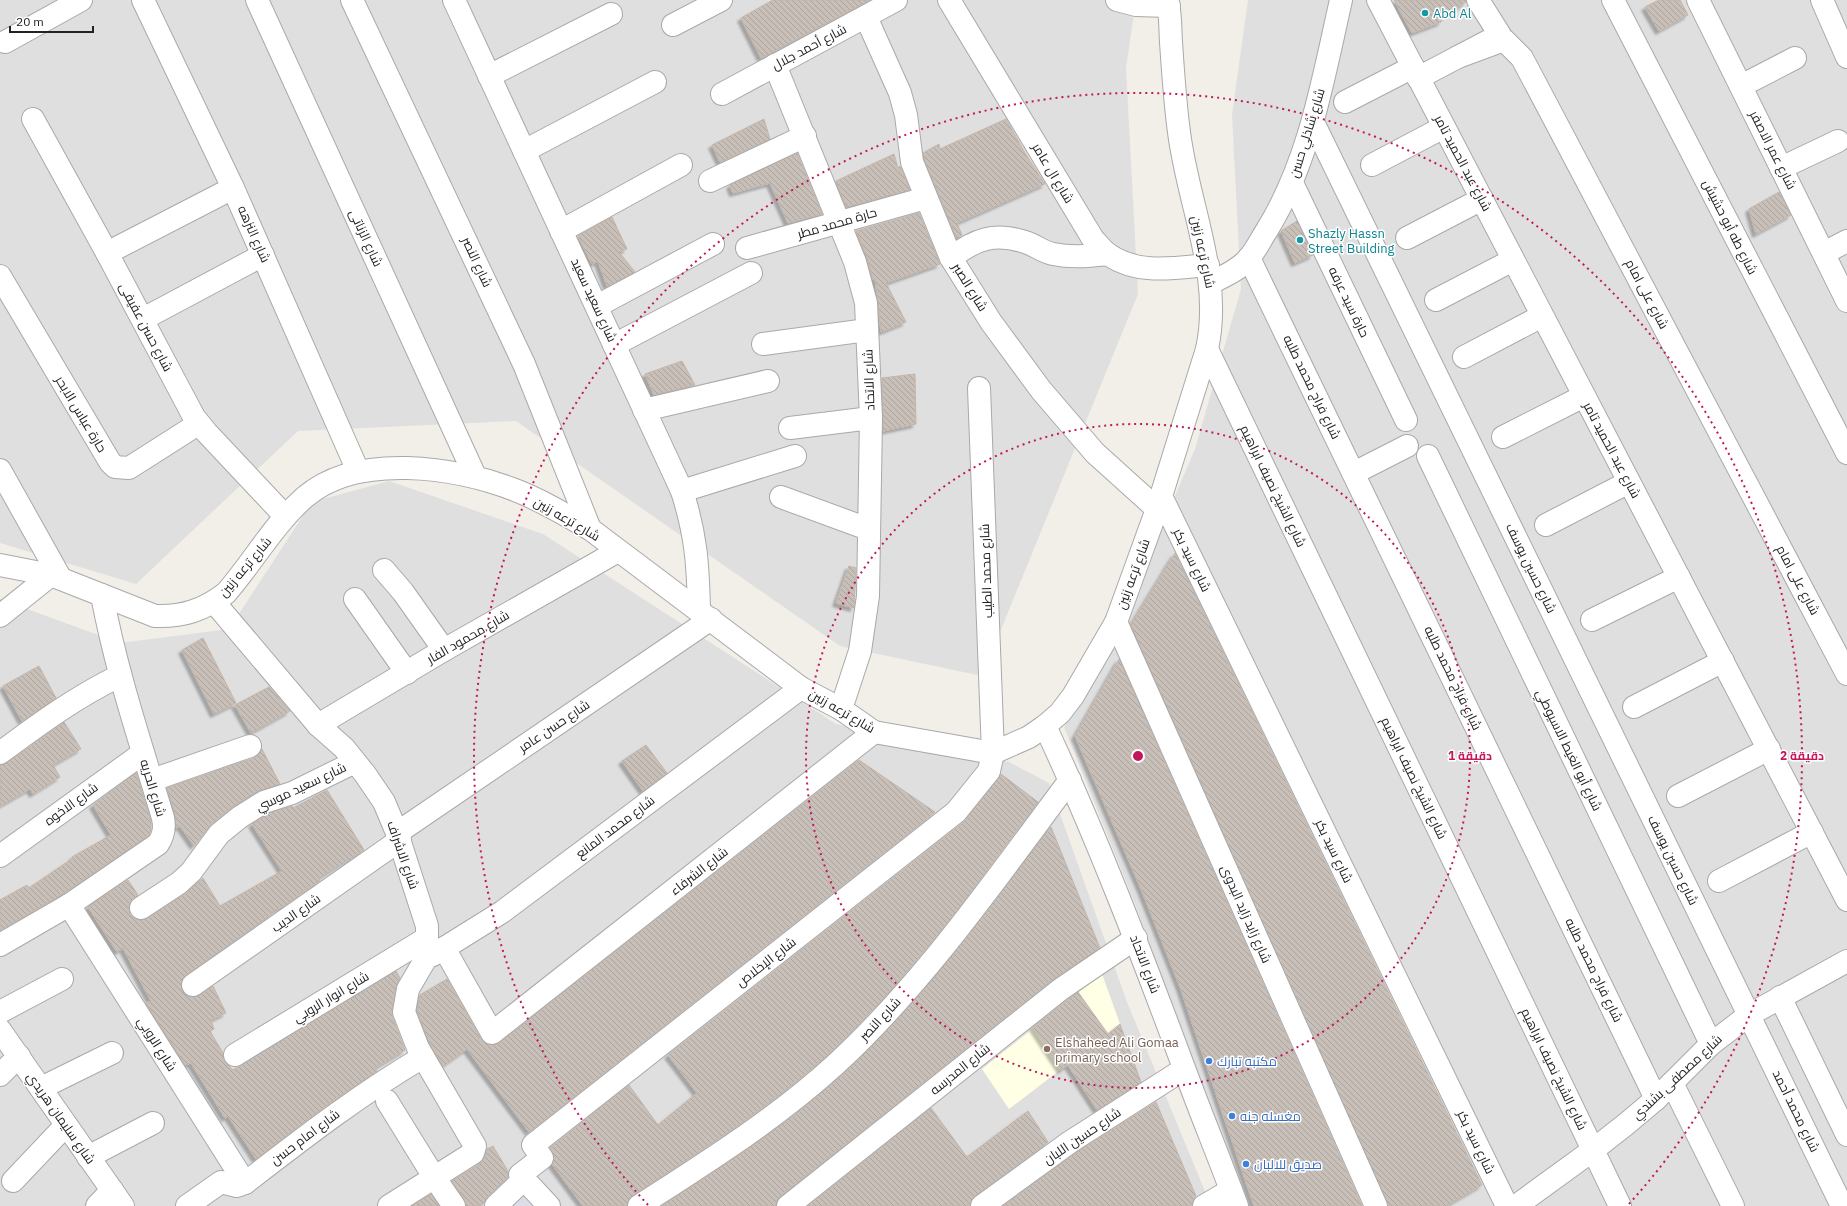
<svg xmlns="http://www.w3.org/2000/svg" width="1847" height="1206" font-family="'IBM Plex Sans',Cairo,sans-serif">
	<defs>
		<pattern id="building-back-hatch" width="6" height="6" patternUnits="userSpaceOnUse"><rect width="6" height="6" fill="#c7bfb8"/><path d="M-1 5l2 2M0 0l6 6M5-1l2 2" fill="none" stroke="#aba49e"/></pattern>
		<filter id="shadow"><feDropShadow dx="-3.5" dy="3.5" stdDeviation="1" flood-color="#0004"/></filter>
	</defs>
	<rect width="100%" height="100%" fill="#f2efe9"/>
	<g fill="#e0dfdf">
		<path d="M0 0H1136L1126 68 1138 294 982 676 840 646 516 421 298 431 136 584 0 543Z"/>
		<path d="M1248 0H1847V1206H1244L1137 909 1064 727 1099 675 1195 449 1241 289 1232 115Z"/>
		<path d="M389 481 543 534 836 724 1009 762 1049 783 1127 1002 1211 1206H0V599L120 643 229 629 312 502Z"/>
	</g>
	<path fill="#ffffe5" d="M1102 974 1120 1024 1009 1109 982 1069Z"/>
	<path fill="#dddde8" d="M525 1192 541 1206H509Z"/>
	<g fill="url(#building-back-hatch)" stroke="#c4b6ab" filter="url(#shadow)">
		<path d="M773 0H870L761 58 741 18Z"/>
		<path d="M1394 0H1466V2L1442 18 1441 22 1412 33Z"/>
		<path d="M1659 0H1680L1688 15 1659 31 1645 7Z"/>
		<path d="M764 119 770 139 720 162 712 145Z"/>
		<path d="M1006 119 1025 153 1045 184 957 223 962 235 957 239 924 159 923 153 939 144 940 149Z"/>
		<path d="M797 153 822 214 788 223 770 183 733 193 730 185Z"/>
		<path d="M894 154 898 168 900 166 910 190 846 207 836 181Z"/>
		<path d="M1779 192 1791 215 1756 234 1749 209Z"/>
		<path d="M919 213 940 264 886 283 906 322 881 332 875 278 873 280 867 257 856 231Z"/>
		<path d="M612 217 627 249 619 252 635 272 607 286 598 261 592 264 578 236Z"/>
		<path d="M1297 221 1313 255 1295 263 1281 231Z"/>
		<path d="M682 361 695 385 654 395 645 374Z"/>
		<path d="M915 374 916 424 883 431 882 378Z"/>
		<path d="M1175 553 1482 1185 1446 1206H1388L1131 625Z"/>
		<path d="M849 566 856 568 854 608 836 603Z"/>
		<path d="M203 638 236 703 214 714 182 650Z"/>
		<path d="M1119 659 1362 1206H1254L1180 987 1141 889 1075 736Z"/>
		<path d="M39 666 56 698 22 721 3 686Z"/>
		<path d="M269 687 290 711 251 733 235 705Z"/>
		<path d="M64 722 81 749 53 765 60 777 33 794 30 789 0 806V765L7 763Z"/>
		<path d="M646 745 667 773 643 791 622 761Z"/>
		<path d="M262 749 280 784 258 791 232 807 211 824 194 846 180 826 176 828 175 814 167 788 254 758 259 754Z"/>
		<path d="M859 760 935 812 529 1132 467 1049 443 1066 429 1043 417 1011 420 995 447 979 481 1039 487 1044 494 1045 499 1043Z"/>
		<path d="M136 773 151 821V829L149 835 62 894 0 931V900L27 885 29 888 73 858 72 857 111 835 93 805Z"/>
		<path d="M1001 774 1038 802 950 920 891 990 860 1023 828 1055 782 1093 733 1129 632 1196 628 1200 627 1206H583L552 1164 554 1156 550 1148 629 1085 658 1125 697 1093 668 1055 964 822Z"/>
		<path d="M327 790 364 850 319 878 320 881 298 894V896L287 904 271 912 272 914 186 975 182 980 181 986 183 992 187 996 194 997 200 995 213 986 226 1013 211 1020 214 1029 210 1031 223 1053 224 1061 233 1070 396 971 400 978 396 987 392 1010V1016L405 1050 375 1068 377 1071 324 1107 256 1159 228 1116 225 1118 191 1063 185 1065 146 1003 151 1001 123 948 117 952 88 907 128 880 138 895 130 903 129 909 130 915 136 919 142 920 148 918 186 893 203 878 220 906 282 871 252 824 269 813 292 806 293 808Z"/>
		<path d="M1051 827 1100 948 1053 979 780 1196 777 1201 776 1206H662L748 1149 797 1113 844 1073 877 1041 940 971Z"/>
		<path d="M1078 992 1108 1034 1120 1024 1141 1082 1097 1110 1068 1065 1061 1070 1033 1027Z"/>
		<path d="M1156 1102 1196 1196 1193 1200 1192 1206H1003L1077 1152Z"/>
		<path d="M931 1108 967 1157 1028 1111 1048 1142 975 1196 971 1201 970 1206H808Z"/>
		<path d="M493 1146 508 1171V1177L487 1197 484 1203 479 1206H466L464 1199 452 1181 480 1164 485 1157 487 1149Z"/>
		<path d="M431 1194 439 1206H412Z"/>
	</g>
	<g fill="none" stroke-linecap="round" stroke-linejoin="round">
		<g stroke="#a9a9a9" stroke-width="24">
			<g id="minor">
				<path d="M143 0 233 188 358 471"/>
				<path d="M257 0 475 476"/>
				<path d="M352 0 524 364 590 529"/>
				<path d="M454 0 682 491C696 535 698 564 699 610"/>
				<path d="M949 0 1093 239C1098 244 1103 251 1109 255 1139 275 1174 268 1208 265"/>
				<path d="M1117 0 1136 5 1169 6"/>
				<path d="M1378 0 1847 900"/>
				<path d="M1478 0 1500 35 1458 57 1504 40 1522 58 1847 674"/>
				<path d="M1613 0 1847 453"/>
				<path d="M1698 0 1847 301"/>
				<path d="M1822 0 1847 57"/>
				<path d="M866 17 900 93 906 115 912 162 951 258 991 322 1041 390 1095 453 1157 509"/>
				<path d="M673 25 721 0"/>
				<path d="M5 42 81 0"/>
				<path d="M775 65 855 262 866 303 871 418 868 596 860 651 841 709"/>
				<path d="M489 76 611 14"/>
				<path d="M1418 78 1458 57"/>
				<path d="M1741 86 1795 58"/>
				<path d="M722 94 896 0"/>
				<path d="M1345 102 1413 67"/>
				<path d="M33 119 107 253 194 417 207 433 285 516"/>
				<path d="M1313 122 1842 1206"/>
				<path d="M524 151 655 82"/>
				<path d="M1372 165 1444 127"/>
				<path d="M1781 168 1838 141"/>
				<path d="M710 181 805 136"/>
				<path d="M1292 183 1406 420"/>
				<path d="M561 231 681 165"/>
				<path d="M1407 238 1482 199"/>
				<path d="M747 248 926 198"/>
				<path d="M107 253 233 188"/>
				<path d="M1824 253 1847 241"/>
				<path d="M951 258C975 239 995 232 1025 242 1035 245 1043 252 1053 254 1072 258 1089 256 1108 254"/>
				<path d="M1249 258 1656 1099"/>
				<path d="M0 276 110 462 115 467 129 468 198 424"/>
				<path d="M1211 283C1224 276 1239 270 1249 258 1256 250 1261 239 1267 230 1310 160 1323 79 1341 0"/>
				<path d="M1436 300 1513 260"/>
				<path d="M597 306 713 244"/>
				<path d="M143 319 263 255"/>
				<path d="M763 344 867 330"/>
				<path d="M614 345 751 273"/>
				<path d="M1207 349 1620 1206"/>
				<path d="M1464 357 1542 316"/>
				<path d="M644 410 768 381"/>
				<path d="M790 428 871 418"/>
				<path d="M1503 437 1584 396"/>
				<path d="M1428 456 1711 1044"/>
				<path d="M0 470 61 579"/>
				<path d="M1354 473 1407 446"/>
				<path d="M682 491 795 456"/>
				<path d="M1161 496 1507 1206"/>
				<path d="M781 497 868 529"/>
				<path d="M1546 525 1629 482"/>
				<path d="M0 565 51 575 155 616C183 617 204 610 226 593 253 562 274 524 305 497 357 452 456 467 515 490 541 500 566 515 590 529L801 688 841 709 874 732 993 753 1029 737 1045 726 1060 713 1073 696 1116 622 1157 509 1207 349C1223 276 1188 205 1179 132 1175 103 1173 72 1171 42 1170 28 1171 13 1167 0"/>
				<path d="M384 570 403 592 444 650"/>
				<path d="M355 599 407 673"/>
				<path d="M214 602 318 725 344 748 365 774 384 802 397 833 427 926V944L425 960 408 989 404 1012 418 1048 475 1146 473 1153 389 1206"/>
				<path d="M0 616 51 575"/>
				<path d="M1592 620 1679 577"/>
				<path d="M1116 622 1376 1206"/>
				<path d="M1634 707 1723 661"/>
				<path d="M318 725 444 650 618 551"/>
				<path d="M1045 726C1097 837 1141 953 1184 1068 1201 1114 1220 1160 1237 1206"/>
				<path d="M0 753C39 724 76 697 119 676"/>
				<path d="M152 780 250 746"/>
				<path d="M1678 796 1769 749"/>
				<path d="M397 833 711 619"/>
				<path d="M0 856 143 753"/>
				<path d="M1719 881 1812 832"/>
				<path d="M69 905 245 1183"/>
				<path d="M141 908 179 883 191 872 219 834 240 817 264 802 292 793 355 762"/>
				<path d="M0 945 69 905 158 844C164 835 165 828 163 818 141 744 116 671 102 595"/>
				<path d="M444 948 492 1033 874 732"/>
				<path d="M433 955 502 912 801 688"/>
				<path d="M193 985 400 840"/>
				<path d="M1780 997 1847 1135"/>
				<path d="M0 1012 62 979"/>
				<path d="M0 1030 123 1206"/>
				<path d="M235 1055 427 938"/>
				<path d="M0 1075 19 1056"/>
				<path d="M1672 1083 1733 1206"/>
				<path d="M41 1088 112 1053"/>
				<path d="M387 1101 434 1177 454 1206"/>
				<path d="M88 1157 153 1123"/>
				<path d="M13 1181 66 1125"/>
				<path d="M97 1206 112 1190"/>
				<path d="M187 1206 221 1182 237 1186 245 1183C302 1139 360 1094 423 1057"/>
				<path d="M496 1206 524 1179"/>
				<path d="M549 1206 520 1175 542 1158 533 1145 956 812 989 771 993 753 979 388"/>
				<path d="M639 1206C707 1162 776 1119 836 1064 925 982 998 876 1070 780"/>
				<path d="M788 1206 1061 989 1136 938"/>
				<path d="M982 1206 1070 1142 1184 1069"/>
				<path d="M1204 1206 1231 1190"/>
				<path d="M1516 1206 1593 1150 1625 1125 1656 1099 1711 1044 1749 1015 1847 961"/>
			</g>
		</g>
		<use href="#minor" stroke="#fff" stroke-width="22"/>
	</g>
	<g fill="none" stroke="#c2185b" stroke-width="2" stroke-dasharray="2 4">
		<circle cx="1138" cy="756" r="332"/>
		<path d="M648 1205A664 664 0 1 1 1628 1205"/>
	</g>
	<g fill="#0f9aa8" stroke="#fff" stroke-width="1.5">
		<circle cx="1425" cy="13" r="4"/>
		<circle cx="1300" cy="240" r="4"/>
	</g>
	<circle fill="#8d6e63" stroke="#fff" stroke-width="1.5" cx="1047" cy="1049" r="4"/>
	<g fill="#3f7fe0" stroke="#fff" stroke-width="1.5">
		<circle cx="1209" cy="1061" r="4"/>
		<circle cx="1232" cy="1116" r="4"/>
		<circle cx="1246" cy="1164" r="4"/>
	</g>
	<g text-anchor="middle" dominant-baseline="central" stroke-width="3" stroke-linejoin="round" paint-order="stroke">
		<g font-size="13" fill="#0d838f" stroke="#fff" text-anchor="start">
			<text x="1433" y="13">Abd Al</text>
			<text x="1308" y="233">Shazly Hassn<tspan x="1308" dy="15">Street Building</tspan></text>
		</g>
		<g font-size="13" fill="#222" stroke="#fff">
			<text transform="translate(809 47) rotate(-28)">شارع أحمد جلال</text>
			<text transform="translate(1307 133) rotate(-73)">شارع شاذلي حسن</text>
			<text transform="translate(1773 150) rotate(63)">شارع عمر الاصفر</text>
			<text transform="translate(1463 163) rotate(62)">شارع عبد الحميد تامر</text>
			<text transform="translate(1053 173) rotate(59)">شارع ال عامر</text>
			<text transform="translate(837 223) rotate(-16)">حارة محمد مطر</text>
			<text transform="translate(1730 227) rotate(63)">شارع طه أبو حشيش</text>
			<text transform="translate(254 234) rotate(66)">شارع النزهه</text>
			<text transform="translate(366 238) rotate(65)">شارع الزناتى</text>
			<text transform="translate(1203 252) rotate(78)">شارع ترعه زنين</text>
			<text transform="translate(477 262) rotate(65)">شارع النصر</text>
			<text transform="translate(970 287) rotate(58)">شارع الصبر</text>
			<text transform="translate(1647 294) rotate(62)">شارع على امام</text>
			<text transform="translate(594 300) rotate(65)">شارع سعيد سعيد</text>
			<text transform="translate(1349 302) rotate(64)">حارة سيد عرفه</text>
			<text transform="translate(146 327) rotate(62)">شارع حسن عفيفى</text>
			<text transform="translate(869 380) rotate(-92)">شارع الاتحاد</text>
			<text transform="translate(1312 387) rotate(64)">شارع فراج محمد طلبه</text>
			<text transform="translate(81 414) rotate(59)">حارة عباس الابحر</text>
			<text transform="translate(1612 450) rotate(62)">شارع عبد الحميد تامر</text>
			<text transform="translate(1273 486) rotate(64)">شارع الشيخ نصيف ابراهيم</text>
			<text transform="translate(567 519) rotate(30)">شارع ترعه زنين</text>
			<text transform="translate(1192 560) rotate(64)">شارع سيد بكر</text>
			<text transform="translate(245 567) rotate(-50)">شارع ترعه زنين</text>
			<text transform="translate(1531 568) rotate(64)">شارع حسين يوسف</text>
			<text transform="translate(986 571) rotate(-92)">شارع محمد الطيب</text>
			<text transform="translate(1133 574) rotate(-70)">شارع ترعه زنين</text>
			<text transform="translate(1798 580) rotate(62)">شارع على امام</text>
			<text transform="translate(468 637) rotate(-30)">شارع محمود الفار</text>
			<text transform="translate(1453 678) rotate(64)">شارع فراج محمد طلبه</text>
			<text transform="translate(842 711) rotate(30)">شارع ترعه زنين</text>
			<text transform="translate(554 726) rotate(-34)">شارع حسن عامر</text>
			<text transform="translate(1569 750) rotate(64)">شارع أبو الغيط الاسيوطي</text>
			<text transform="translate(1414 778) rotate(64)">شارع الشيخ نصيف ابراهيم</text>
			<text transform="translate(301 787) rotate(-25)">شارع سعيد موسي</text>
			<text transform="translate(153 788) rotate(73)">شارع الحريه</text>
			<text transform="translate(71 804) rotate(-36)">شارع الاخوه</text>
			<text transform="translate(615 827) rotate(-37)">شارع محمد المانع</text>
			<text transform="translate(1334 851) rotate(64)">شارع سيد بكر</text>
			<text transform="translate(403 855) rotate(71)">شارع الاشراف</text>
			<text transform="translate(1673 860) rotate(64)">شارع حسين يوسف</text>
			<text transform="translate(699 871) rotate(-38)">شارع الشرفاء</text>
			<text transform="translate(296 913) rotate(-35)">شارع الديب</text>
			<text transform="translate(1246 914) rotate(66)">شارع زايد زايد البدوى</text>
			<text transform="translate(766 962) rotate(-38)">شارع الإخلاص</text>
			<text transform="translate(1145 964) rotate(69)">شارع الاتحاد</text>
			<text transform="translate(1594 970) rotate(64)">شارع فراج محمد طلبه</text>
			<text transform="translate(331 997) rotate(-31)">شارع انوار الروبي</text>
			<text transform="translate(880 1019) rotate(-47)">شارع النصر</text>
			<text transform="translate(157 1044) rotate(58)">شارع الروبي</text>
			<text transform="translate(960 1069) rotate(-39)">شارع المدرسه</text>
			<text transform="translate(1554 1069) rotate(64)">شارع الشيخ نصيف ابراهيم</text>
			<text transform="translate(1677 1077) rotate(-43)">شارع مصطفى بشندي</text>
			<text transform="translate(1796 1111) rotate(64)">شارع محمد أحمد</text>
			<text transform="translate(61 1118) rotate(55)">شارع سليمان هريدي</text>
			<text transform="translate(1082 1136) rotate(-34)">شارع حسين اللبان</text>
			<text transform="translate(305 1137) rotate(-37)">شارع امام حسن</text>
			<text transform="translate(1476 1142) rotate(64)">شارع سيد بكر</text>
		</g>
		<g font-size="13" fill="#785e54" stroke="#fff" text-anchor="start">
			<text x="1055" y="1042">Elshaheed Ali Gomaa<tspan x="1055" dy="15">primary school</tspan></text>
		</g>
		<g font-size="13" fill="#366cbe" stroke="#fff" text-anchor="start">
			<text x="1217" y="1061">مكتبه تبارك</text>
			<text x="1240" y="1116">مغسله جنه</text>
			<text x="1254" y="1164">صديق للالبان</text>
		</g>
	</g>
	<circle cx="1138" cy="756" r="6" fill="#c2185b" stroke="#fff" stroke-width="2"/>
	<g font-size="12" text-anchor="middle" font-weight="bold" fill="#c2185b" stroke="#fff" stroke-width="3" stroke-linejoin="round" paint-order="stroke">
		<text x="1470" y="760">1 دقيقة</text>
		<text x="1802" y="760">2 دقيقة</text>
	</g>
	<path d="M10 26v6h83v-6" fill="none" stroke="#222222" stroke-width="2"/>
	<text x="16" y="26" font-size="12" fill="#222222" stroke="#ffffff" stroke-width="3" paint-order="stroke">20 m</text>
</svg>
